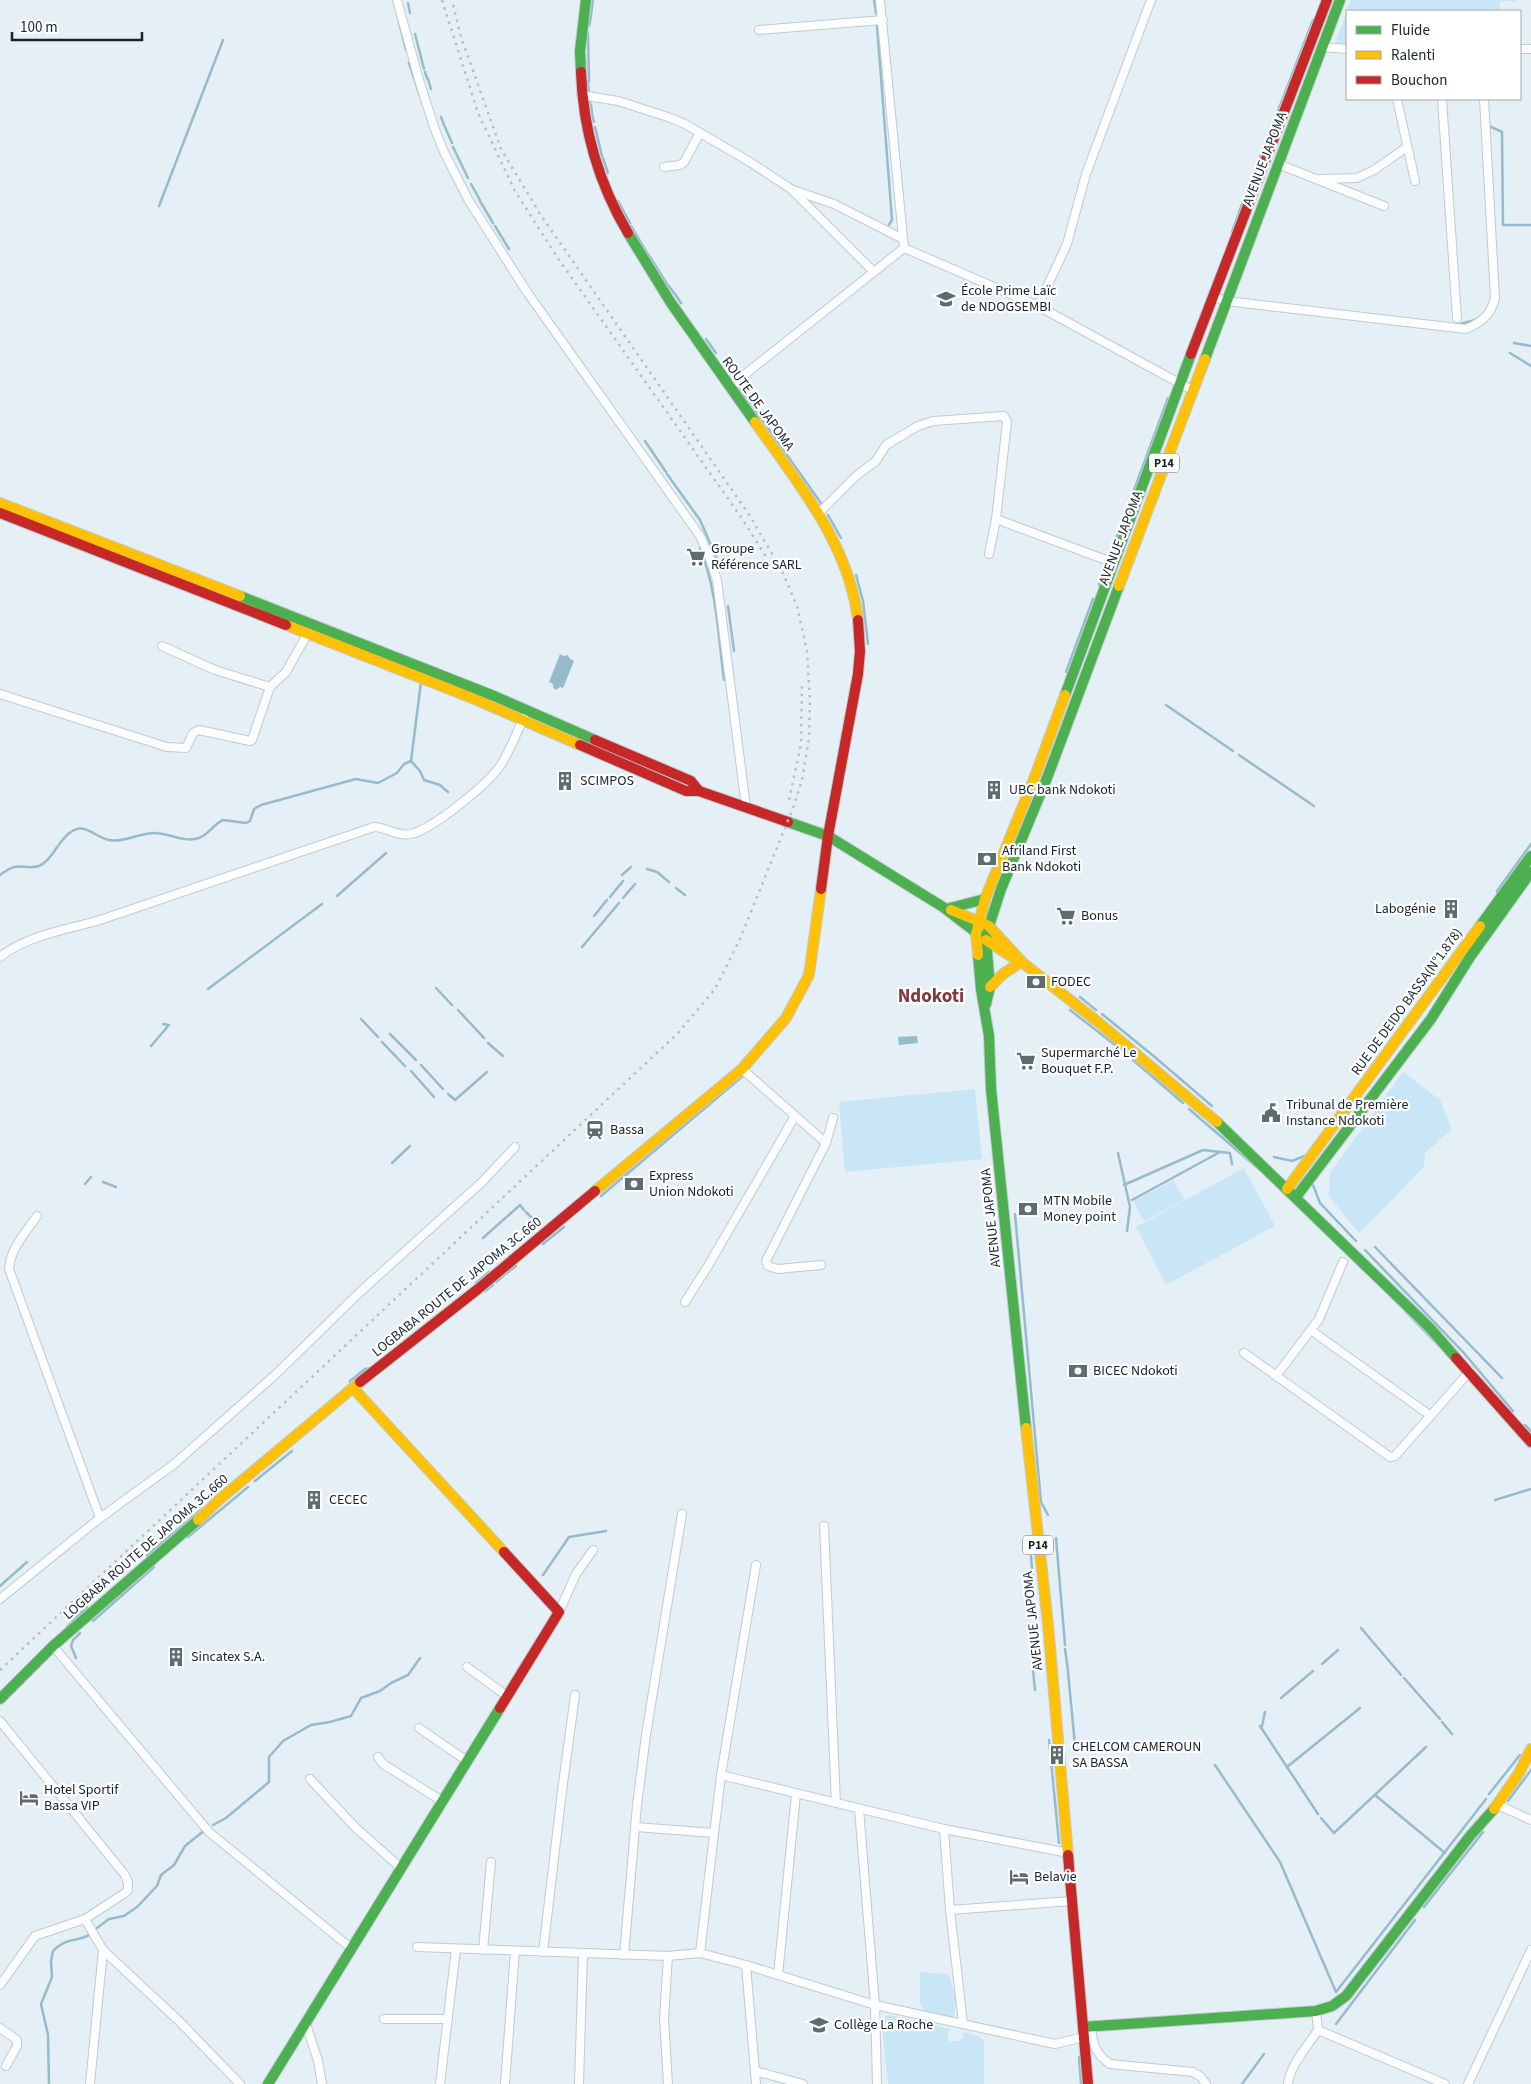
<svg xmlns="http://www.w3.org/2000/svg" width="1531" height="2084" font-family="'Source Sans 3',sans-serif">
	<rect width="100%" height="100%" fill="#e4f0f6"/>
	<g fill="#c8e6f5">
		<path d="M1351 0H1516V1H1500V11H1347V46H1334Z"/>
		<path d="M1403 1072 1440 1100 1452 1129 1425 1153 1424 1167 1359 1233 1329 1196 1330 1173Z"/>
		<path d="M975 1089 982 1159 845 1172 839 1102Z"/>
		<path d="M1244 1168 1275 1226 1166 1285 1136 1227Z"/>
		<path d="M1174 1180 1184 1200 1144 1221 1133 1201Z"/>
		<path d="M920 1972 946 1974 950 1977 956 2001 954 2016 950 2017 923 2010 920 2003Z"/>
		<path d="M888 2015 950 2029 947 2037 949 2041H958L963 2038 964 2032 980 2037 984 2040V2084H888L882 2025V2019Z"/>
	</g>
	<g fill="#95bbcd">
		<path d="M560 654 564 656 568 655 569 658 574 661 563 688 560 687 556 690 553 687V684L549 682Z"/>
		<path d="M917 1036 918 1043 899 1045 898 1037Z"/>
	</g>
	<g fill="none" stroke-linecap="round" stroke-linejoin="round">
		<g stroke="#95bbcd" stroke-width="2.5">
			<path d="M874 0 876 13"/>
			<path d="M408 3 410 13"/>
			<path d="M591 15 593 0"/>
			<path d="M399 22 406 50"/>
			<path d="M589 26 591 17"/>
			<path d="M877 26 892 220 889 225"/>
			<path d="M588 33 589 81"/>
			<path d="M415 34 424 69"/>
			<path d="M409 63 420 96"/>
			<path d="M425 72 427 78"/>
			<path d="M428 79 431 89"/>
			<path d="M588 81 590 104"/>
			<path d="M591 105 592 113"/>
			<path d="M592 114 594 122"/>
			<path d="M441 117 444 125"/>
			<path d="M1488 124 1489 126 1502 132 1503 225H1531"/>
			<path d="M445 127 452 143"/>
			<path d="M595 127 602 156"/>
			<path d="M1268 137 1313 20"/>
			<path d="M453 147 468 178"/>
			<path d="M603 158 608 173"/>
			<path d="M1259 160 1264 148"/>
			<path d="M471 184 480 200"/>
			<path d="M480 201 493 223"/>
			<path d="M618 201 630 223"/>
			<path d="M159 206 223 40"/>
			<path d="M495 226 509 249"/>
			<path d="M631 226 647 253"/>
			<path d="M1232 232 1249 185"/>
			<path d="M648 254 667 284"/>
			<path d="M668 285 674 293"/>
			<path d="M675 294 681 303"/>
			<path d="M1460 324 1475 320"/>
			<path d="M706 339 716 353"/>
			<path d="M1514 343 1531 346"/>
			<path d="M1510 353 1531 366"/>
			<path d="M739 387 823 506"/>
			<path d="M645 441 666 472"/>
			<path d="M667 474 700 520 721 568"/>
			<path d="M828 515 841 538"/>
			<path d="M700 548C717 590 718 635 724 680"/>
			<path d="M1109 558 1168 398"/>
			<path d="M856 575 863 601 868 644"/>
			<path d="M1099 585 1107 563"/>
			<path d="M728 606 734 651"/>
			<path d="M1066 672 1093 599"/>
			<path d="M1166 705 1233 751"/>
			<path d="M1239 755 1314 806"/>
			<path d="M411 761 421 682"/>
			<path d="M411 761 420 771 424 780 440 785 448 792"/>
			<path d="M647 869 657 872 669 882"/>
			<path d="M0 875C21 859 22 871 39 866 53 861 60 834 77 829 87 826 98 838 109 840 124 843 139 833 154 833 169 833 184 843 199 838 208 835 214 824 223 820L246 823 250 821 254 809 261 805 356 779 378 783 397 773 404 764 411 761"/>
			<path d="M622 875 631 867"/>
			<path d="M676 888 685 895"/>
			<path d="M1498 894 1497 891 1531 844"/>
			<path d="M337 896 386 853"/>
			<path d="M610 897 623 881"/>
			<path d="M623 898 635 884"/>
			<path d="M594 916 607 900"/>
			<path d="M582 947 619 903"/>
			<path d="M436 988 452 1005"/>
			<path d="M208 989 322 904"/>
			<path d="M1080 997 1096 1010"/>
			<path d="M458 1010 484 1038"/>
			<path d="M1070 1010 1128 1055"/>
			<path d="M1102 1014 1156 1058"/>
			<path d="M361 1019 378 1037"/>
			<path d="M390 1034 416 1060"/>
			<path d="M382 1042 405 1066"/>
			<path d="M488 1043 503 1056"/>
			<path d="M151 1046 169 1025 163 1024"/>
			<path d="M1157 1059 1212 1106"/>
			<path d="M1133 1060 1183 1103"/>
			<path d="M421 1065 443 1089"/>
			<path d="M411 1071 434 1097"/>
			<path d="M448 1094 455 1100 487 1072"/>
			<path d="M1189 1109 1260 1170"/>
			<path d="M1118 1153 1130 1207 1127 1231"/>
			<path d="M1274 1157 1292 1161 1307 1155"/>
			<path d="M392 1163 410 1146"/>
			<path d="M103 1182 116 1187"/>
			<path d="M85 1184 91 1177"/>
			<path d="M1124 1185 1203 1150 1230 1153 1232 1164"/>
			<path d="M1313 1185 1320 1203 1356 1241"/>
			<path d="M601 1196 744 1075"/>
			<path d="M1132 1200 1220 1152"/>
			<path d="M526 1212 532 1218"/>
			<path d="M1015 1214 1041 1502 1048 1515"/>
			<path d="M483 1238 520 1205 524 1210"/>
			<path d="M543 1244 564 1227"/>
			<path d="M1375 1247 1502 1378"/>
			<path d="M1365 1250 1463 1352 1513 1411"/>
			<path d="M504 1275 516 1266"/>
			<path d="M496 1282 503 1276"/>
			<path d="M476 1283 489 1272"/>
			<path d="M485 1291 493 1285"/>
			<path d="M1405 1311 1445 1352"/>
			<path d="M1469 1379 1529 1447"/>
			<path d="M350 1385V1381L365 1369 371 1368"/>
			<path d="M1525 1425 1531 1431"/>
			<path d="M255 1481 292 1451"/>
			<path d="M1495 1500 1531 1489"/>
			<path d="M188 1537 248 1487"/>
			<path d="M1056 1538 1065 1645"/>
			<path d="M147 1555 202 1509"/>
			<path d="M1031 1556 1034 1596"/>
			<path d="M543 1575 569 1537 606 1531"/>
			<path d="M0 1586 27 1562"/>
			<path d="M93 1621 154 1567"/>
			<path d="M67 1627 87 1607"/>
			<path d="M1361 1628 1401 1675"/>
			<path d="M1030 1640 1035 1690"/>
			<path d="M1065 1649 1068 1670"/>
			<path d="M76 1658 71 1646 73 1640 80 1633"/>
			<path d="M1322 1664 1338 1650"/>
			<path d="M1068 1672 1075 1745"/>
			<path d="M1404 1678 1440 1719"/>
			<path d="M1281 1698 1313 1671"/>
			<path d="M1442 1722 1452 1734"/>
			<path d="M1260 1726 1318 1814"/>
			<path d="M1262 1726 1265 1712"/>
			<path d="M1049 1740 1059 1843"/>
			<path d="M1215 1765 1280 1862 1336 1992 1486 1799"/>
			<path d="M1287 1767 1360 1708"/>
			<path d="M1489 1794 1520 1755"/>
			<path d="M1375 1795 1445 1853"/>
			<path d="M1508 1801 1531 1770"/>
			<path d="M1321 1818 1334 1833 1426 1747"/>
			<path d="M213 1825 226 1818 269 1782V1757L283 1741 311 1725 330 1722 351 1716 361 1698 380 1691 391 1683 408 1675 420 1658"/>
			<path d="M1424 1907 1483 1832 1476 1834"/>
			<path d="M97 1928 109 1919 124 1916 137 1907 157 1886 161 1875 174 1865 185 1846 206 1829"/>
			<path d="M1336 2024 1415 1920"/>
			<path d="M1079 2057 1081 2084"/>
			<path d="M49 2084 48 2035 41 2004 52 1977 51 1961 53 1951C67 1936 82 1942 92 1933"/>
			<path d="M1242 2084 1264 2054"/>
		</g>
		<g stroke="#bfcbd1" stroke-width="10">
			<g id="street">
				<path d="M397 0 419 80 434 127 444 152 469 201 527 292 700 536 709 556 717 580 746 807"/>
				<path d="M880 0 904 248 1038 306 1192 390"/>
				<path d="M759 30 883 20"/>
				<path d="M1322 47 1347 49"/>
				<path d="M1520 49H1531"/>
				<path d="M581 95 618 101 668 117 685 124 750 162 791 189 874 272"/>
				<path d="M1397 99 1415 181"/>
				<path d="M1442 99 1457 318"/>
				<path d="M1278 164 1384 206"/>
				<path d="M664 167 680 165 684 162 700 133"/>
				<path d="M1321 179 1357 178 1374 170 1407 147"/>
				<path d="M793 190 834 204 903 239"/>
				<path d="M1214 297 1226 301 1466 329C1482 322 1491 315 1495 298L1484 99"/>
				<path d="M1038 306 1067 244 1086 174 1151 0"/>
				<path d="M729 387 904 248"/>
				<path d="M819 513 856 476 876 461 886 445 918 426 933 421 1004 416 1007 422 996 519 989 554"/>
				<path d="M996 519 1114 563"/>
				<path d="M162 646 215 670 270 687"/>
				<path d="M0 694 167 747 186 748 193 733 199 730 250 741 252 740 270 687 286 672 309 631"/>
				<path d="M0 957C29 934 68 930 103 919 193 888 283 857 374 827 386 827 398 837 411 834 433 829 491 782 502 763 511 748 517 732 524 717"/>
				<path d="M742 1069 826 1143"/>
				<path d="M37 1216C26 1232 10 1249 9 1269L100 1518"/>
				<path d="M821 1265 778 1269 768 1266 766 1261 826 1143 833 1118"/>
				<path d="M685 1302 708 1266 795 1116"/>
				<path d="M1312 1331 1431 1416"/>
				<path d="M1244 1353 1390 1457 1395 1456 1470 1371"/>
				<path d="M1276 1376 1319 1319 1343 1262"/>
				<path d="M824 1526 836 1803"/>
				<path d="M0 1599 100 1518 173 1465 275 1375 360 1292 482 1182 515 1147"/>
				<path d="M559 1612 576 1574 593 1550"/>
				<path d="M53 1646 209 1832 352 1949"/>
				<path d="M467 1667 507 1696"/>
				<path d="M0 1721 125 1875 128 1883V1890L125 1893 85 1919 35 1936 0 1985"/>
				<path d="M419 1728 467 1761"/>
				<path d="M378 1757 383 1764 442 1801"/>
				<path d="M721 1775 944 1829 1069 1853"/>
				<path d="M310 1779 356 1828 401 1868"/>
				<path d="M1498 1805 1531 1820"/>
				<path d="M859 1809 875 2005 877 2084"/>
				<path d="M636 1827 714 1833"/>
				<path d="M944 1829 950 1910 963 2023"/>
				<path d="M950 1910 1072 1901"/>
				<path d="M85 1919 103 1950 179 2021 240 2084"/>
				<path d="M417 1947 668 1956 700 1953 746 1965 875 2005 1055 2044 1084 2037"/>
				<path d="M483 1950 491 1862"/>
				<path d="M543 1952 562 1791 575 1695"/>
				<path d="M700 1953 721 1775 756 1565"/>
				<path d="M624 1955 637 1805 646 1735 682 1514"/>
				<path d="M746 1965 756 2084"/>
				<path d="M778 1975 796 1794"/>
				<path d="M1316 2011 1318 2030 1445 2084"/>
				<path d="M384 2019H448"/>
				<path d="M306 2024 318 2061 322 2084"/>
				<path d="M1091 2027C1093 2045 1095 2053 1110 2064L1193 2072 1201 2077 1206 2084"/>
				<path d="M0 2028 17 2040V2046L6 2066"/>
				<path d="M755 2071 803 2084"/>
				<path d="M90 2084 103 1950"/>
				<path d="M440 2084 456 1949"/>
				<path d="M505 2084 515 1951"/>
				<path d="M579 2084 583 1953"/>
				<path d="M668 2084 664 2018 668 1956"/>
				<path d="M1288 2084C1290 2065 1308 2046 1318 2030"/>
				<path d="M1468 2084 1531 1950"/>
			</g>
		</g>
		<g stroke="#bfcbd1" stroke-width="12">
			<g id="fast">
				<path d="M581 72 580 51 586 0"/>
				<path d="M628 233 671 303 755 422"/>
				<path d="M1205 359 1340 0"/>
				<path d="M240 596 494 696 595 740"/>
				<path d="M1065 695 1191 354"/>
				<path d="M788 822 828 836 943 907 986 940"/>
				<path d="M950 908 985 899"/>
				<path d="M1480 926 1531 856"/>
				<path d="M978 955 981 989 989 1036 991 1089 1026 1428"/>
				<path d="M986 1004 990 987 986 940 989 926 1001 889 1047 778 1119 586"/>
				<path d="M1217 1122 1430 1328 1456 1358"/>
				<path d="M1296 1197 1431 1019 1470 957 1531 872"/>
				<path d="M0 1699 53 1646 198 1520"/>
				<path d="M1083 2027 1316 2011 1332 2006 1346 1996 1470 1836 1494 1809"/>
				<path d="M268 2084 500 1708"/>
			</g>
		</g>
		<g stroke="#bfcbd1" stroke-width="12">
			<g id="slow">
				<path d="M755 422C798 483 849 544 858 620"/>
				<path d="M0 503 240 596"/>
				<path d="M1119 586 1205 359"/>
				<path d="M286 625 472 698 580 745"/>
				<path d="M951 910 985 924"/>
				<path d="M989 926 1023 963 1098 1022 1217 1122"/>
				<path d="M986 940 1012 957"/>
				<path d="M978 955 976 934 985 899 1034 779 1065 695"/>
				<path d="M990 987 1003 974 1021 962"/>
				<path d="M1287 1189 1480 926"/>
				<path d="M595 1191 742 1069 786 1018 809 975 821 889"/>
				<path d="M353 1388 504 1552"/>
				<path d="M1026 1428 1048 1624 1068 1855"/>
				<path d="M198 1520 220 1499 360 1382"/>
				<path d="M1494 1809 1519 1773 1531 1749"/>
			</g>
		</g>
		<g stroke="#bfcbd1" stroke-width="12">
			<g id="jam">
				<path d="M581 72C583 129 599 184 628 233"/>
				<path d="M1191 354 1327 0"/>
				<path d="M0 513 286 625"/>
				<path d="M595 740 691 781 699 791"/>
				<path d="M580 745 686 791H699L788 822"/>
				<path d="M821 889 828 836 858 674 860 651 858 620"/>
				<path d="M1456 1358 1531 1442"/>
				<path d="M360 1382 478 1289 595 1191"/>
				<path d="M500 1708 559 1612 504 1552"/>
				<path d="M1068 1855 1088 2084"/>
			</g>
		</g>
		<use href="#street" stroke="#fbfdfe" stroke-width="8"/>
		<use href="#fast" stroke="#4caf50" stroke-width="10"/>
		<use href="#slow" stroke="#ffc107" stroke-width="10"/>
		<use href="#jam" stroke="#c62828" stroke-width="10"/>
		<g stroke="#babdbf" stroke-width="2.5" stroke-dasharray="2.5 5" stroke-linecap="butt">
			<path d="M442 0 478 113 515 191 557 257 741 517 768 560"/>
			<path d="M789 800 801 744 802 684"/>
			<path d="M0 1670 678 1033 715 989 740 939 793 808 802 780 809 738 810 702 807 651 797 606 782 571 750 516 540 214 501 149 461 37 452 0"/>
		</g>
	</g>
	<defs>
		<g id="school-bare" transform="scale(1.5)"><path d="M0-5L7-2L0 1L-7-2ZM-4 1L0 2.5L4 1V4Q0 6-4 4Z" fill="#5e6b71" stroke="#fff" stroke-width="2.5" paint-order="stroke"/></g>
		<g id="supermarket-bare" transform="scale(1.5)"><path d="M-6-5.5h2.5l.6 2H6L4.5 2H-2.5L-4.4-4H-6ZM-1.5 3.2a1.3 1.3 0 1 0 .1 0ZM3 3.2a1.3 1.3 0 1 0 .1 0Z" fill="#5e6b71" stroke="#fff" stroke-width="2.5" paint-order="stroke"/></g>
		<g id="building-bare" transform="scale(1.5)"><path d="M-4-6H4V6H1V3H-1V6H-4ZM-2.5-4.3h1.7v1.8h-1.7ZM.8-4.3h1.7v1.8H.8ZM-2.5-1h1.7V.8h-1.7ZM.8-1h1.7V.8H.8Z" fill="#5e6b71" stroke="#fff" stroke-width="2.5" paint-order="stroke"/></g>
		<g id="bank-bare" transform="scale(1.5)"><path d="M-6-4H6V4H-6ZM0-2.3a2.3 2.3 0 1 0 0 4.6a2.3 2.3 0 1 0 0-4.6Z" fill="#5e6b71" stroke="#fff" stroke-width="2.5" paint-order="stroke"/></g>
		<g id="civic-bare" transform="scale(1.5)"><path d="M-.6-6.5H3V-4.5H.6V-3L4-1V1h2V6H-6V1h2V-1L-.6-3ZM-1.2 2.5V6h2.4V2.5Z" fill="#5e6b71" stroke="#fff" stroke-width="2.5" paint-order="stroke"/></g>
		<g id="station-bare" transform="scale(1.5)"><path d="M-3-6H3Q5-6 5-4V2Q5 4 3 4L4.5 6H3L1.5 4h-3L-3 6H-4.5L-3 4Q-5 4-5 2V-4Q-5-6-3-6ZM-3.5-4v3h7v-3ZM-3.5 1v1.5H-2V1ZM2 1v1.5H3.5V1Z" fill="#5e6b71" stroke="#fff" stroke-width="2.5" paint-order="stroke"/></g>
		<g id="hotel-bare" transform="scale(1.5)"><path d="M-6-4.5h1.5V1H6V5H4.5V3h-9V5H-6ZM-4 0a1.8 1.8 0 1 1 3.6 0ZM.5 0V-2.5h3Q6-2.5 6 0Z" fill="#5e6b71" stroke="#fff" stroke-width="2.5" paint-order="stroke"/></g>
	</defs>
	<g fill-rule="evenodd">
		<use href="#school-bare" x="946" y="299"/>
		<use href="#supermarket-bare" x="696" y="557"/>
		<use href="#building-bare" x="565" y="781"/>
		<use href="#building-bare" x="994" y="790"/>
		<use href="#bank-bare" x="987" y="859"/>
		<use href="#building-bare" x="1451" y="909"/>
		<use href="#supermarket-bare" x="1066" y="916"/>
		<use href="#bank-bare" x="1036" y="982"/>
		<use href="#supermarket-bare" x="1026" y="1061"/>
		<use href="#civic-bare" x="1271" y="1113"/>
		<use href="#station-bare" x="595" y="1130"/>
		<use href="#bank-bare" x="634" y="1184"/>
		<use href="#bank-bare" x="1028" y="1209"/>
		<use href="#bank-bare" x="1078" y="1371"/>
		<use href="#building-bare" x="314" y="1500"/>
		<use href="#building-bare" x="176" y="1657"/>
		<use href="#building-bare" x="1057" y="1755"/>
		<use href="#hotel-bare" x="29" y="1798"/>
		<use href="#hotel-bare" x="1019" y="1877"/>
		<use href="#school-bare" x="819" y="2025"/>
	</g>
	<g text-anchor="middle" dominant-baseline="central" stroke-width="4.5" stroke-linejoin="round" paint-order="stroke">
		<g fill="#fff" stroke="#5c666a" stroke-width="1">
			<rect x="1149" y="453.5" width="30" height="19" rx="4"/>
			<rect x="1023" y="1535.5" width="30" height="19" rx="4"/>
		</g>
		<g font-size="12" font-weight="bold" fill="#16242a">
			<text x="1164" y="463">P14</text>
			<text x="1038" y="1545">P14</text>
		</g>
		<g font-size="14" fill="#16242a" stroke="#fff">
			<text transform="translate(1265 159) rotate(-69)">AVENUE JAPOMA</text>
			<text transform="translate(758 404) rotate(54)">ROUTE DE JAPOMA</text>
			<text transform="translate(1121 538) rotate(-69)">AVENUE JAPOMA</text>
			<text transform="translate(1407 1002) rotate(-54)">RUE DE DEIDO BASSA(N°1.878)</text>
			<text transform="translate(991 1218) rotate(-96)">AVENUE JAPOMA</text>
			<text transform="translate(457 1287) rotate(-39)">LOGBABA ROUTE DE JAPOMA 3C.660</text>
			<text transform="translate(146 1547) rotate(-41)">LOGBABA ROUTE DE JAPOMA 3C.660</text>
			<text transform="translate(1033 1621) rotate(-96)">AVENUE JAPOMA</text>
		</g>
		<g font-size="14" fill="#16242a" stroke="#fff" text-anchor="start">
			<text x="961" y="291">École Prime Laïc<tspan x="961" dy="16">de NDOGSEMBI</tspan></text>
			<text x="711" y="549">Groupe<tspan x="711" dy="16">Référence SARL</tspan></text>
			<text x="580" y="781">SCIMPOS</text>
			<text x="1009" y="790">UBC bank Ndokoti</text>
			<text x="1002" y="851">Afriland First<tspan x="1002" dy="16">Bank Ndokoti</tspan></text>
			<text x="1436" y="909" text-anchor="end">Labogénie</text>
			<text x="1081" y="916">Bonus</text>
			<text x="1051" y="982">FODEC</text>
			<text x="1041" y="1053">Supermarché Le<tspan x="1041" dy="16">Bouquet F.P.</tspan></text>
			<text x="1286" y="1105">Tribunal de Première<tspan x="1286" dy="16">Instance Ndokoti</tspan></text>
			<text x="610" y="1130">Bassa</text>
			<text x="649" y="1176">Express<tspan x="649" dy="16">Union Ndokoti</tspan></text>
			<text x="1043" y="1201">MTN Mobile<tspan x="1043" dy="16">Money point</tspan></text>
			<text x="1093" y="1371">BICEC Ndokoti</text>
			<text x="329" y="1500">CECEC</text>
			<text x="191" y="1657">Sincatex S.A.</text>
			<text x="1072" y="1747">CHELCOM CAMEROUN<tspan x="1072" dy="16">SA BASSA</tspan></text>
			<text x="44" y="1790">Hotel Sportif<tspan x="44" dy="16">Bassa VIP</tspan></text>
			<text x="1034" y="1877">Belavie</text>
			<text x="834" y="2025">Collège La Roche</text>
		</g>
		<g font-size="19" font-weight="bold" fill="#833a3f" stroke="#fff">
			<text x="931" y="996">Ndokoti</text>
		</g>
	</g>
	<rect x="1346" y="10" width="175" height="90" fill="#ffffff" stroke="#a2a7aa"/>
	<rect x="1356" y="26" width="25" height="8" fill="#4caf50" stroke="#a2a7aa"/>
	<text x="1391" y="35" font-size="15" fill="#16242a">Fluide</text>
	<rect x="1356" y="51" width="25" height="8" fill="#ffc107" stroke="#a2a7aa"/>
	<text x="1391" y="60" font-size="15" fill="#16242a">Ralenti</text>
	<rect x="1356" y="76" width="25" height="8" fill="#c62828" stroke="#a2a7aa"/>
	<text x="1391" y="85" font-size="15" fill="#16242a">Bouchon</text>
	<path d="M12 32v8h130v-8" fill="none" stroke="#16242a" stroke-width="2.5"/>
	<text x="20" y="32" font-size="15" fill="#16242a" stroke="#ffffff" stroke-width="4" paint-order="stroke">100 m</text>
</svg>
